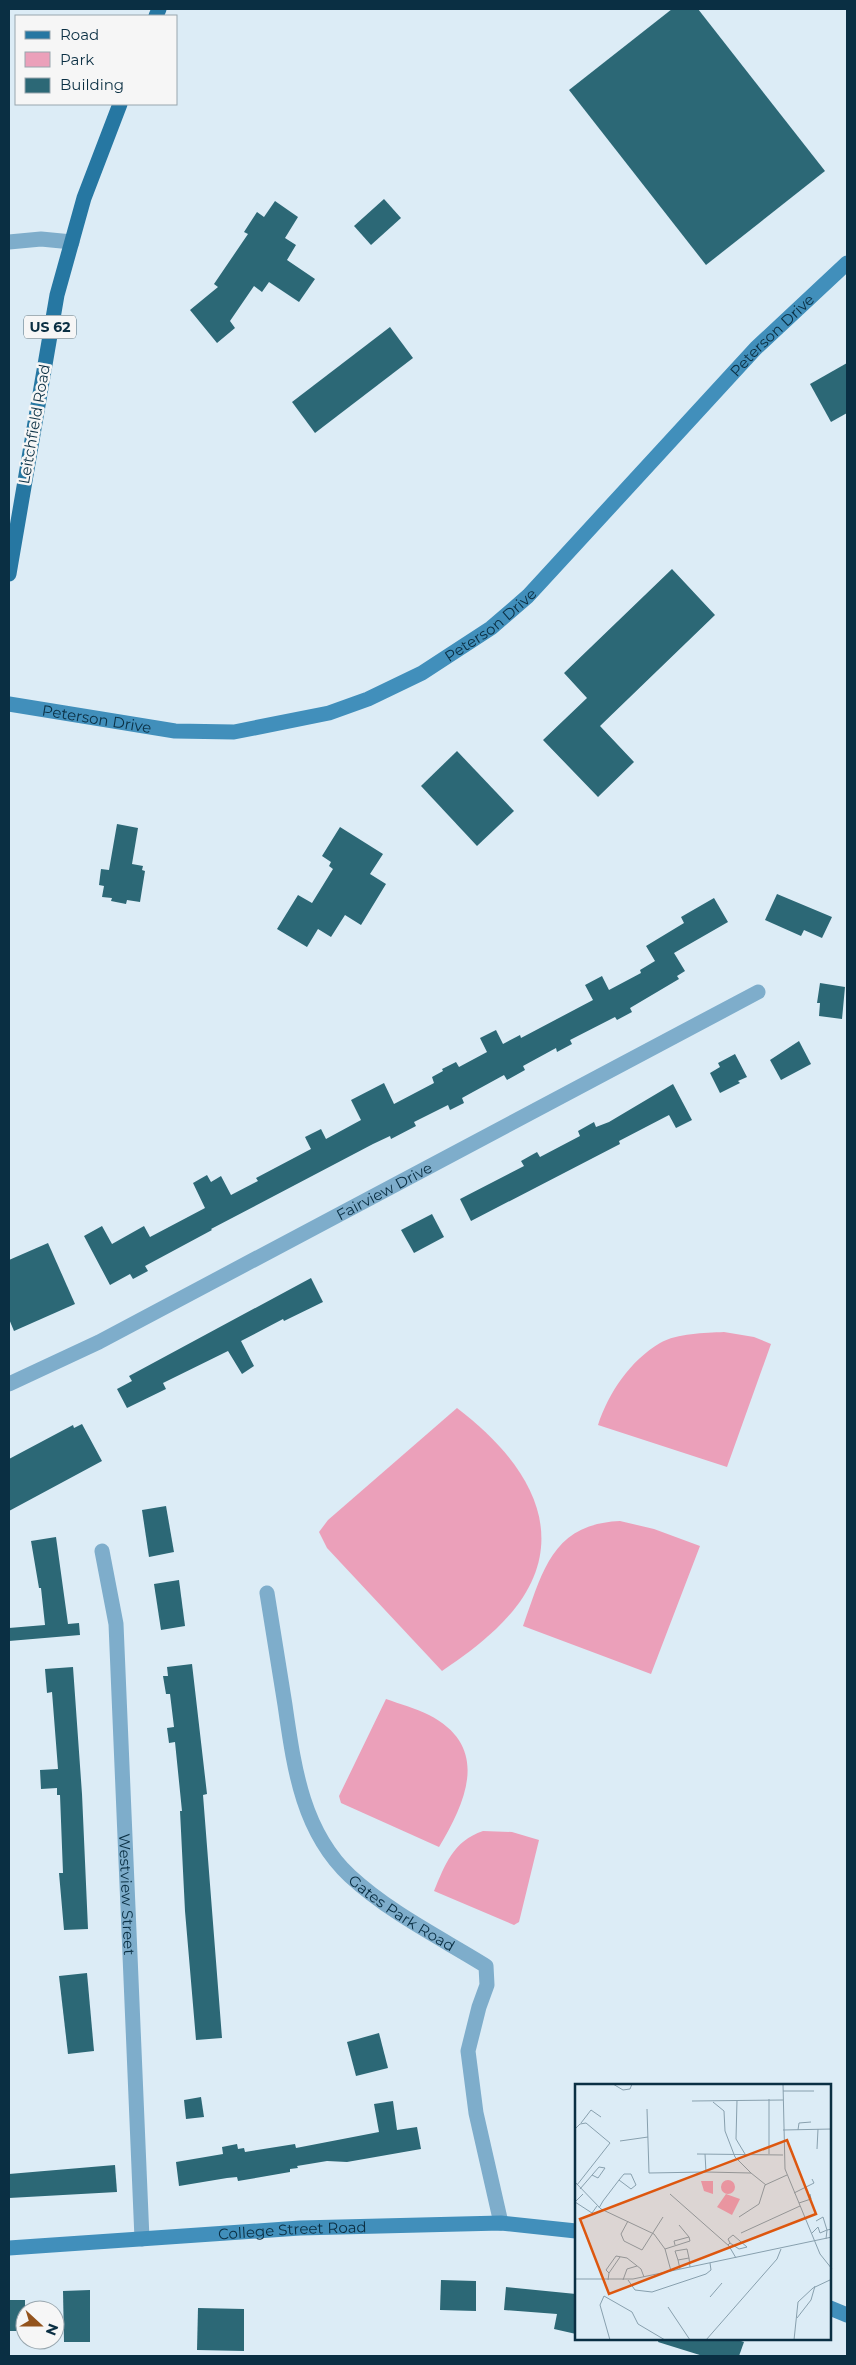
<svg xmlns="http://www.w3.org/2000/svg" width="856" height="2365" font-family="Montserrat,sans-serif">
	<rect width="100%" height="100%" fill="#dcecf6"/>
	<g fill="#eba0ba">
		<path d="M724 1332 754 1337 771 1344 727 1467 598 1425C609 1392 630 1361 660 1343 678 1333 704 1333 724 1332Z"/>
		<path d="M457 1408C536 1468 580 1549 496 1629 479 1645 461 1658 442 1671L327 1548 319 1532 328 1520Z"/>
		<path d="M620 1521 654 1529 700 1546 651 1674 523 1626C543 1571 552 1524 620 1521Z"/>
		<path d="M386 1699C400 1704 415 1708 429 1715 491 1747 466 1802 439 1847L341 1803 339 1796Z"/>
		<path d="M483 1831 512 1832 539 1840 519 1922 514 1925 434 1891C445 1865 453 1841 483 1831Z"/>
	</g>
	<g fill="#2c6876">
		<path d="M672 9H698L825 171 706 265 569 90Z"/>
		<path d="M384 199 401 218 371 245 354 226Z"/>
		<path d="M275 201 298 217 285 238 296 245 287 260 315 279 299 302 269 282 262 292 254 286 230 321 235 328 217 343 190 310 218 287 214 284 248 234 244 232 257 212 264 217Z"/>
		<path d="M390 327 413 358 315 433 292 402Z"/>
		<path d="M847 363V413L831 422 810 384Z"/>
		<path d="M672 569 715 615 600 726 634 762 598 797 543 740 587 698 564 673Z"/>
		<path d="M457 751 514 811 477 846 421 786Z"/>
		<path d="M117 824 138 828 132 864 143 866 142 870 145 871 140 902 127 900 126 904 111 901 112 898 102 897 104 886 99 885 101 869 109 870Z"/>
		<path d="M340 827 383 854 370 874 386 884 361 925 345 915 331 937 318 929 307 947 277 929 298 895 312 903 333 869 329 866 331 862 322 856Z"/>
		<path d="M777 894 832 917 822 938 804 930 801 936 765 920Z"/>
		<path d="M714 898 728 922 674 953 685 971 677 976 679 979 630 1008 632 1012 617 1020 615 1017 570 1040 572 1044 557 1052 556 1048 523 1066 525 1070 507 1080 504 1075 462 1098 464 1103 450 1110 448 1105 414 1122 416 1126 391 1139 390 1136 373 1144 211 1229 212 1230 145 1266 148 1271 133 1279 130 1274 110 1285 84 1236 102 1226 112 1244 144 1226 150 1237 205 1208 193 1183 207 1175 211 1182 221 1176 231 1195 258 1181 256 1178 311 1149 305 1137 321 1129 326 1139 361 1120 351 1100 384 1083 394 1104 434 1083 432 1077 443 1071 442 1069 456 1062 459 1067 487 1052 480 1038 496 1030 503 1044 520 1035 521 1038 593 1000 585 985 602 976 609 990 641 973 640 970 655 961 646 946 684 923 681 917Z"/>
		<path d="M820 983 845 987 842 1019 819 1016 820 1003H817Z"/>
		<path d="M799 1041 811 1064 781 1080 770 1060Z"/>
		<path d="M735 1054 747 1077 738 1081 740 1083 720 1093 710 1073 720 1067 718 1063Z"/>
		<path d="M673 1084 692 1120 676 1128 669 1115 619 1141 620 1144 471 1221 460 1199 524 1166 521 1161 537 1152 540 1157 580 1136 578 1131 594 1122 596 1127 609 1122Z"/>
		<path d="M432 1214 444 1237 414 1253 401 1230Z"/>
		<path d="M48 1243 75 1304 14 1331 9 1319V1260Z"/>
		<path d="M311 1278 323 1302 284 1321 283 1319 241 1341 254 1366 242 1374 228 1351 163 1383 166 1389 127 1408 117 1389 132 1381 129 1376Z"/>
		<path d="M82 1424 102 1461 9 1511V1459L73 1425 74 1428Z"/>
		<path d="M166 1506 174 1552 149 1557 142 1510Z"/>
		<path d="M56 1537 68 1624 79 1623 80 1635 9 1641V1628L45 1625 41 1588H39L31 1541Z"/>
		<path d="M179 1580 185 1626 161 1630 154 1584Z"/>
		<path d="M192 1664 207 1794 203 1795 222 2038 196 2040 185 1911 180 1811H182L175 1742 169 1743 167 1728 174 1727 170 1694H166L163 1676H168L167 1667Z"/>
		<path d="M73 1667 82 1794 88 1929 64 1930 59 1873H63L60 1795H57V1788L41 1789 40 1770 58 1769 52 1692 47 1693 45 1669Z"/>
		<path d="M87 1973 94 2051 68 2054 59 1976Z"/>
		<path d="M379 2033 388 2068 356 2076 347 2042Z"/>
		<path d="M201 2097 204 2117 186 2119 184 2100Z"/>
		<path d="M393 2101 397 2130 417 2127 421 2149 347 2162 327 2161 297 2166 298 2168 290 2169V2172L238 2181 237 2177 227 2178 179 2186 176 2162 223 2154 222 2147 237 2144 238 2149 244 2148 245 2152 295 2144 296 2148 379 2132 374 2104Z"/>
		<path d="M115 2165 117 2192 9 2198V2174Z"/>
		<path d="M441 2280 476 2281V2311L440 2310Z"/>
		<path d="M506 2287 576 2294V2334L554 2329 557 2314 504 2310Z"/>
		<path d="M90 2290V2342H64L63 2291Z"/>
		<rect x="9" y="2300" width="16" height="31"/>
		<path d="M198 2308 244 2309V2351L197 2350Z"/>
		<path d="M659 2339H735L744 2342 739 2356H703L658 2342Z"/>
	</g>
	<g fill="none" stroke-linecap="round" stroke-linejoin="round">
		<g stroke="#7eadcb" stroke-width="15">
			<path d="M9 242 41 239 72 242"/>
			<path id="s1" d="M9 1384 99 1342 758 992"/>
			<path id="s2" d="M102 1551 116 1624 142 2239"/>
			<path id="s3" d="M267 1593C273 1630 279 1668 285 1705 294 1767 302 1831 350 1876 390 1913 441 1938 486 1966L487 1985 479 2007 468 2051 476 2113 501 2223"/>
		</g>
		<g stroke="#418fbb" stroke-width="15">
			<path id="s4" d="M9 704 175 731 234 732 329 713 368 699 422 673 491 628 528 596 756 348 847 263"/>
			<path id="s5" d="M9 2248 300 2228 501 2223 576 2231"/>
			<path d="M830 2308 847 2315"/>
		</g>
		<g stroke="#2677a2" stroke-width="15">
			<path d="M156 16 159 9"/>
			<path d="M9 574 57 295 84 198 120 104"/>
		</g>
	</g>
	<g text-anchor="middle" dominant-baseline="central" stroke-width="5" stroke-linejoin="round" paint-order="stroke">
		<rect fill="#f6f6f6" stroke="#516b79" stroke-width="1" x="24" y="315.5" width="52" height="23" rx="4"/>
		<g font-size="14" font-weight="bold" fill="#0a2f43">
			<text x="50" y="327">US 62</text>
		</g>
		<g font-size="15" fill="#0a2f43" stroke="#f6f6f6">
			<text stroke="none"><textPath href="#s4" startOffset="914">Peterson Drive</textPath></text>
			<text transform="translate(34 424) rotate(-80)">Leitchfield Road</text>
			<text stroke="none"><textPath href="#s4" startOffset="509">Peterson Drive</textPath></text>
			<text stroke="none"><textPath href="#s4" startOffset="89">Peterson Drive</textPath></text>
			<text stroke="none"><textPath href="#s1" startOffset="422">Fairview Drive</textPath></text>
			<text stroke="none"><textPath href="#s2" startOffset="345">Westview Street</textPath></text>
			<text stroke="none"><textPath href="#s3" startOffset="364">Gates Park Road</textPath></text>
			<text stroke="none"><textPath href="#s5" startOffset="284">College Street Road</textPath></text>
		</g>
	</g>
	<g transform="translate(575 2084)">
		<rect width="256" height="256" fill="#dcecf6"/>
		<path d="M146 103a7 7 0 1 1 14 0a7 7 0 1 1-14 0ZM126 97H138V110L129 107ZM151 110 165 115 157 131 142 123Z" fill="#eba0ba"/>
		<path fill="none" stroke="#88a0ae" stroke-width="1" d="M38 0 48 6 55 5 57 0M208 0 210 85 245 170 257 185M208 7H239M194 15V70M162 16 161 55 170 70M117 17 208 16M138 18 149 27 150 47 160 73 176 89M72 25 74 89 131 88M6 39 16 26 26 33M0 45 5 40 11 39 35 59 2 101M208 46 257 45M223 46 224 39 236 38M45 57 73 53M242 65 243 45M122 70 208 71M130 70 131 88 176 89 191 101M0 98 26 125 79 150 90 165 96 187M5 105 24 83 30 84 23 94 17 91M219 109 239 99 237 95M8 110 0 118 17 129 22 122M95 110 154 162 161 174M224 119 236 115 235 110M24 124 28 117 44 96 49 90H56L61 101 56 105 44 96M164 133 184 120 190 101 212 91M53 137 46 150 49 157 67 166 88 133M241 137 248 133 252 146 257 145M104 141 114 153M166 149 225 122M237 149 243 143 245 149 252 146 251 155M100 161 99 157 114 153 115 157M153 161 155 159 164 165 172 163 158 151 153 155 155 159M90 165 115 157M103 176 100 167 112 165 114 174M105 185 103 176 114 174 115 183M34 189 45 173M0 195H58L257 153M33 196 34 189 31 186 41 172 52 174 66 185 69 193M48 196 52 185 62 182M53 196 60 206 77 208 131 190 136 186 135 179M135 213 147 199M93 223 115 256M222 234 236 216 240 202M35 256 25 221 29 212 57 228 63 240 90 256M131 256 202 175 206 165M219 256 223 218 238 204 257 195"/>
		<path fill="#dd570f" fill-opacity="0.15" stroke="#dd570f" stroke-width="2.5" d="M212 56 241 130 34 210 5 135Z"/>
		<rect width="256" height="256" fill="none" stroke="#0a2f43" stroke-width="2.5"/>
	</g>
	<rect width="856" height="2365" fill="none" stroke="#0a2f43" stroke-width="20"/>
	<rect x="15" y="15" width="162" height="90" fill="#f6f6f6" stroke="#98a6ae"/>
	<rect x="25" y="31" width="25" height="8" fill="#2677a2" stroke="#98a6ae"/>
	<text x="60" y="40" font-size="15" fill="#0a2f43">Road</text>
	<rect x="25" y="52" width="25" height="15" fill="#eba0ba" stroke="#98a6ae"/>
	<text x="60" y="65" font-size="15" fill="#0a2f43">Park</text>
	<rect x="25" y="78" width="25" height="15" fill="#2c6876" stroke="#98a6ae"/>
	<text x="60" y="90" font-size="15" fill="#0a2f43">Building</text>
	<g transform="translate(40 2325) rotate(111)"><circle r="24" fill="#f6f6f6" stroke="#98a6ae"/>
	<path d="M0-4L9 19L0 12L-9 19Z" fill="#93531d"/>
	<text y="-8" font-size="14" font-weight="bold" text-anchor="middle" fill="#0a2f43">N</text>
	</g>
</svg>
